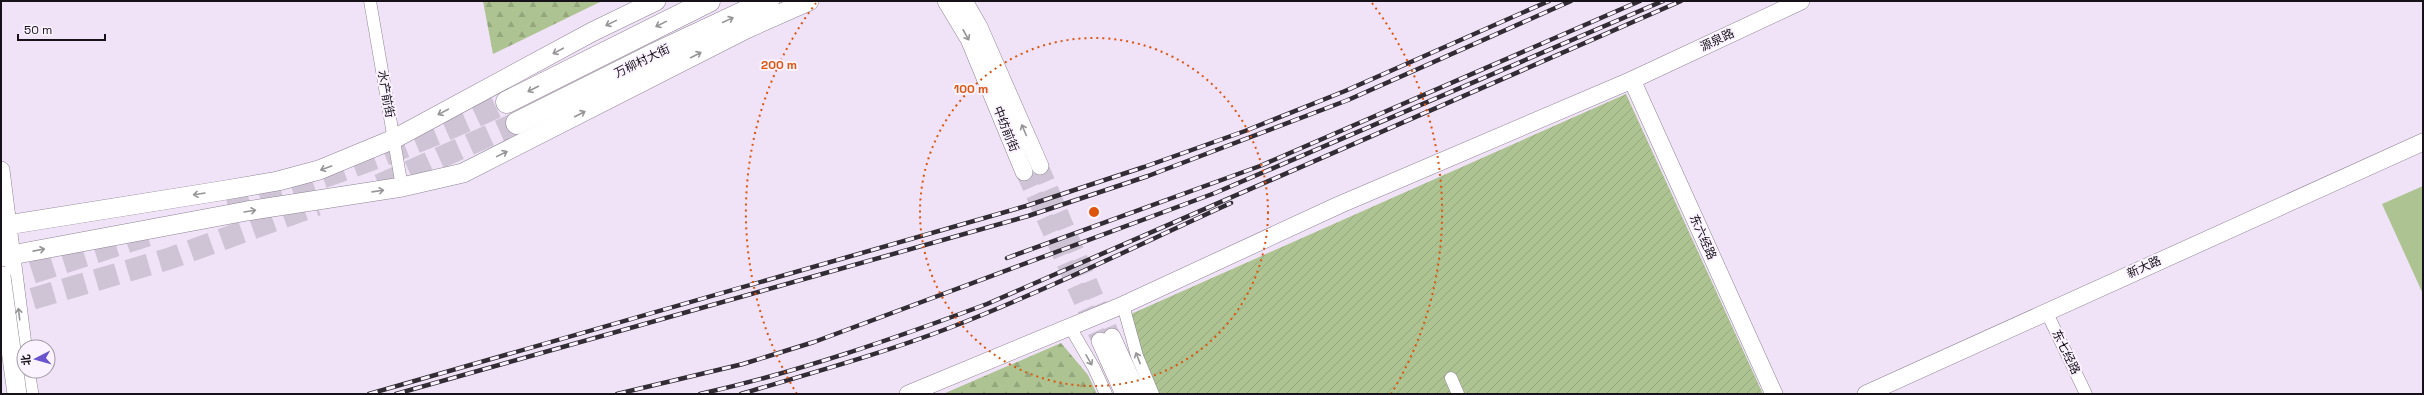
<svg xmlns="http://www.w3.org/2000/svg" width="2424" height="395" font-family="'Space Grotesk','Noto Sans SC',sans-serif">
	<defs>
		<pattern id="forest-firs" width="22" height="20" patternUnits="userSpaceOnUse"><rect width="22" height="20" fill="#adc391"/><path d="M5 1l3.5 6h-7zM16 11l3.5 6h-7z" fill="#94a67c"/></pattern>
		<pattern id="garden-furrows" width="10" height="10" patternUnits="userSpaceOnUse"><rect width="10" height="10" fill="#adc391"/><path d="M-1 1l2-2M0 10L10 0M9 11l2-2" fill="none" stroke="#94a67c"/></pattern>
	</defs>
	<rect width="100%" height="100%" fill="#f0e3f7"/>
	<g fill="url(#forest-firs)">
		<path d="M483 1H602L493 54Z"/>
		<path d="M1061 343 1088 375 1097 394H943Z"/>
	</g>
	<path fill="url(#garden-furrows)" d="M1626 94 1763 394H1158L1122 318Z"/>
	<path fill="#adc391" d="M2423 186V294L2382 204Z"/>
	<g fill="none" stroke-linecap="round" stroke-linejoin="round">
		<g stroke="#cfc4d6" stroke-width="17" stroke-dasharray="17 8" stroke-linecap="butt">
			<path d="M1040 166 1112 337"/>
			<path d="M1024 172 1100 341"/>
		</g>
		<g stroke="#cfc4d6" stroke-width="22" stroke-dasharray="22 11" stroke-linecap="butt">
			<path d="M379 185 517 123"/>
			<path d="M229 209C324 178 417 146 507 102"/>
			<path d="M1 283 152 234"/>
			<path d="M1 308 168 259 317 205"/>
		</g>
		<g stroke="#8e8394" stroke-width="13">
			<g id="street">
				<path d="M370 1 402 187"/>
				<path d="M1123 305 1137 356 1153 394"/>
				<path d="M2046 311 2086 394"/>
				<path d="M1070 327 1094 368 1106 394"/>
				<path d="M1451 378 1458 394"/>
			</g>
		</g>
		<g stroke="#8e8394" stroke-width="18">
			<g id="secondary">
				<path d="M946 1 969 39 1024 172"/>
				<path d="M964 1 979 27 1040 166"/>
				<path d="M1632 80 1774 394"/>
				<path d="M1 170 24 353"/>
				<path d="M1112 337 1138 394"/>
				<path d="M1100 341 1124 394"/>
				<path d="M26 371 30 394"/>
				<path d="M908 394 1123 305 1339 205 1632 80 1801 1"/>
				<path d="M1866 394 2423 142"/>
			</g>
		</g>
		<g stroke="#8e8394" stroke-width="20">
			<g id="primary">
				<path d="M1 226 220 191 278 181 319 170 394 139 592 32 656 1"/>
				<path d="M1 257 247 211 402 187 463 173 746 29 809 1"/>
			</g>
		</g>
		<g stroke="#8e8394" stroke-width="23">
			<g id="highway">
				<path d="M507 102 709 1"/>
				<path d="M517 123 651 56 768 1"/>
			</g>
		</g>
		<use href="#street" stroke="#fff" stroke-width="12"/>
		<use href="#secondary" stroke="#fff" stroke-width="17"/>
		<use href="#primary" stroke="#fff" stroke-width="19"/>
		<use href="#highway" stroke="#fff" stroke-width="22"/>
		<g stroke="#322c35" stroke-width="4.5">
			<g id="rail">
				<path d="M1007 258 1260 166 1640 1"/>
				<path d="M369 394 1026 206 1144 167 1245 131 1345 91 1549 1"/>
				<path d="M396 394 1028 216 1148 176 1348 100 1571 1"/>
				<path d="M617 394 743 364 814 342 1215 193 1663 1"/>
				<path d="M700 394C798 372 893 339 987 304L1681 1"/>
				<path d="M741 394C811 373 881 354 949 328 1045 291 1138 245 1231 203"/>
			</g>
		</g>
		<use href="#rail" stroke="#fbf3ff" stroke-width="3" stroke-dasharray="9" stroke-linecap="butt"/>
		<g stroke="#8e8394" stroke-width="20" stroke-linecap="butt">
			<path id="primary-bridge" d="M1 276 17 394"/>
		</g>
		<use href="#primary-bridge" stroke="#fff" stroke-width="19"/>
	</g>
	<defs><path id="oneway-shaft" d="M-6 0H5M1.5-3L5.5 0L1.5 3" fill="none" stroke-width="1.6" stroke-linecap="round" stroke-linejoin="round"/></defs>
	<g stroke="#979498">
		<use href="#oneway-shaft" transform="translate(728 20) rotate(-25)"/>
		<use href="#oneway-shaft" transform="translate(611 23) rotate(154)"/>
		<use href="#oneway-shaft" transform="translate(661 24) rotate(154)"/>
		<use href="#oneway-shaft" transform="translate(966 35) rotate(61)"/>
		<use href="#oneway-shaft" transform="translate(558 51) rotate(152)"/>
		<use href="#oneway-shaft" transform="translate(696 55) rotate(-27)"/>
		<use href="#oneway-shaft" transform="translate(533 89) rotate(153)"/>
		<use href="#oneway-shaft" transform="translate(443 112) rotate(152)"/>
		<use href="#oneway-shaft" transform="translate(580 114) rotate(-27)"/>
		<use href="#oneway-shaft" transform="translate(1024 130) rotate(-113)"/>
		<use href="#oneway-shaft" transform="translate(502 154) rotate(-26)"/>
		<use href="#oneway-shaft" transform="translate(326 168) rotate(160)"/>
		<use href="#oneway-shaft" transform="translate(378 191) rotate(-8)"/>
		<use href="#oneway-shaft" transform="translate(199 194) rotate(171)"/>
		<use href="#oneway-shaft" transform="translate(250 211) rotate(-9)"/>
		<use href="#oneway-shaft" transform="translate(39 250) rotate(-11)"/>
		<use href="#oneway-shaft" transform="translate(19 314) rotate(-97)"/>
		<use href="#oneway-shaft" transform="translate(1138 358) rotate(-111)"/>
		<use href="#oneway-shaft" transform="translate(1089 360) rotate(60)"/>
	</g>
	<g fill="none" stroke="#de550d" stroke-width="2" stroke-dasharray="2 4">
		<circle cx="1094" cy="212" r="174"/>
		<path d="M797 394A348 348 0 0 1 816 3M1372 3A348 348 0 0 1 1391 394"/>
	</g>
	<g text-anchor="middle" dominant-baseline="central" stroke-width="4" stroke-linejoin="round" paint-order="stroke">
		<g font-size="12" fill="#171219" stroke="#fbf3ff">
			<text transform="translate(1717 40) rotate(-25)">源泉路</text>
			<text transform="translate(642 61) rotate(-26)">万柳村大街</text>
			<text transform="translate(386 94) rotate(80)">水产前街</text>
			<text transform="translate(1006 129) rotate(68)">中纺前街</text>
			<text transform="translate(1703 237) rotate(66)">东六经路</text>
			<text transform="translate(2144 267) rotate(-24)">新大路</text>
			<text transform="translate(2066 352) rotate(64)">东七经路</text>
		</g>
	</g>
	<circle cx="1094" cy="212" r="6" fill="#de550d" stroke="#fbf3ff" stroke-width="2"/>
	<g font-size="12" text-anchor="middle" font-weight="bold" fill="#de550d" stroke="#fbf3ff" stroke-width="4" stroke-linejoin="round" paint-order="stroke">
		<text x="779" y="69">200 m</text>
		<text x="971" y="93">100 m</text>
	</g>
	<rect width="2424" height="395" fill="none" stroke="#171219" stroke-width="4"/>
	<g transform="translate(36 359) rotate(264)"><circle r="19" fill="#fbf3ff" stroke="#a099a3"/>
	<path d="M0-3L7 15L0 10L-7 15Z" fill="#6954cd"/>
	<text y="-6" font-size="11" font-weight="bold" text-anchor="middle" fill="#171219">北</text>
	</g>
	<path d="M18 34v6h87v-6" fill="none" stroke="#171219" stroke-width="2"/>
	<text x="24" y="34" font-size="12" fill="#171219" stroke="#fbf3ff" stroke-width="3" paint-order="stroke">50 m</text>
</svg>
